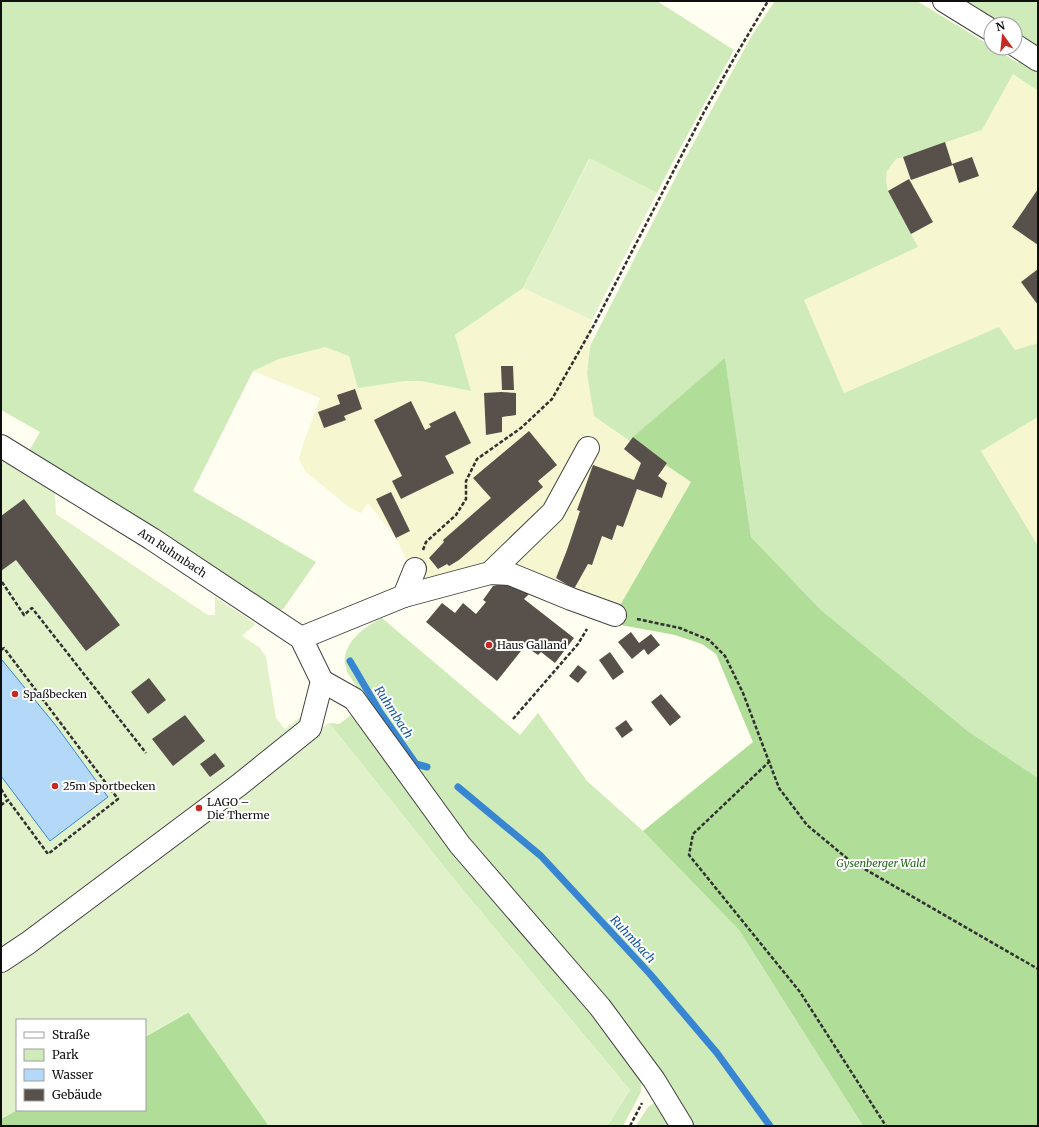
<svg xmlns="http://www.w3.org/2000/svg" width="1039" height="1127" font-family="Merriweather,serif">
	<rect width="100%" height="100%" fill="#fffef1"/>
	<g fill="#f6f6d0">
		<path d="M1013 74 1038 91V343L1015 350 999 327 844 393 804 300 918 247 888 191 886 181 887 171 896 159 982 130Z"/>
		<path d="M523 288 592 320 587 373 633 437 667 463V465L691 482 618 610 520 573 502 552 476 567 414 583 409 565 396 538 368 503 361 513 350 508 305 471 299 459 304 442 320 398 253 371 279 359 325 347 349 356 404 381H421L471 391 455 335Z"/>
		<path d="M1038 417V546L981 451Z"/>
	</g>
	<g fill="#ceebb9">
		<path d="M1 1H657L734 50 678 152 657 193 589 159 523 288 455 335 471 391 421 381H404L358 388 349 356 325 347 279 359 253 371 193 491 316 562 284 608 281 610 259 600 28 453 40 432 1 410Z"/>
		<path d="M775 1H917L991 46V48H994L1018 63 1033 43 1015 32V24H1003L967 1H1038V91L1013 74 982 130 896 159 887 171 886 181 888 191 918 247 804 300 844 393 999 327 1015 350 1038 343V417L981 451 1038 546V778L969 732 821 610 751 537 725 359 630 441 594 416 587 373 590 346 685 159 751 37Z"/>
		<path d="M382 618 520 735 538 713 587 781 643 831 739 930 863 1126H689L417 780 347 672C346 667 344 661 345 656 349 638 366 626 382 618Z"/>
		<path d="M358 710 579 988 641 1077V1092L623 1126H607L630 1090 457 883 329 723 339 724Z"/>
		<path d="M654 1103H657L675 1126H636L648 1107Z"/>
	</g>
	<g fill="#b0dd98">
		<path d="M725 358 751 537 821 610 969 732 1038 778V1126H863L739 930 643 831 753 742 716 654 702 644 675 635 610 623 691 482 666 465 667 463 633 437Z"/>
		<path d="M189 1012 269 1126H1V1119L17 1110H145V1037Z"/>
	</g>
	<g fill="#e1f2cb">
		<path d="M590 158 657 193 592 320 523 288Z"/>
		<path d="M1 459 55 492 56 514 208 615H215V597L256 624 242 636 259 647 266 657 276 718 285 729 300 717 312 734 329 723 457 883 630 1090 607 1126H269L188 1012 145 1037V1020H17V1110L1 1119Z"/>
	</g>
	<path fill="#b4d8f8" stroke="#3886d2" d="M2 660 57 727 108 797 50 841 1 776V661Z"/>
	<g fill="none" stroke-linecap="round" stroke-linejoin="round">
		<g stroke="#3886d2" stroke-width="7">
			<path d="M350 661 380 712 416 764 427 767"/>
			<path d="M458 787 541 856 650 974 717 1053 770 1126"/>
		</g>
	</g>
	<g fill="#58514b">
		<path d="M945 142 952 164 972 157 979 176 959 183 953 165 911 180 903 157Z"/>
		<path d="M909 179 933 222 911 234 888 191Z"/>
		<path d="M1038 189V245L1012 227Z"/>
		<path d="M1038 269V305L1021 282Z"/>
		<path d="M501 366H513L514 390H502Z"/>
		<path d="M355 389 362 409 344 416 346 420 324 428 318 412 340 404 337 395Z"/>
		<path d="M501 392 516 393V415L502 417V432L486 435 484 393Z"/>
		<path d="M411 401 425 430 431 427 429 424 455 411 471 443 445 456 454 473 401 499 392 481 402 476 374 420Z"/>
		<path d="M529 431 557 465 538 481 543 487 459 560 449 566 447 564 438 569 429 558 444 542 443 540 491 498 473 478Z"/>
		<path d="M633 437 667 463 658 476 667 483 662 498 637 489 623 527 617 525 612 540 602 536 592 565 588 564 574 589 556 578 567 550 580 511 577 510 593 465 634 480 641 463 624 449Z"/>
		<path d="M391 492 410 531 396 538 376 499Z"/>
		<path d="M24 499 120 625 86 651 16 560 1 571V516Z"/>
		<path d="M513 581 530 593 524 599 574 638 555 663 541 652 538 655 525 646 497 681 426 622 442 603 455 613 463 603 476 614 486 602 483 600 493 586Z"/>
		<path d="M631 632 639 643 651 634 660 645 648 655 644 649 632 659 618 642Z"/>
		<path d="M610 652 624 672 613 680 599 660Z"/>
		<path d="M578 665 587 672 578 683 569 676Z"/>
		<path d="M149 678 166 700 148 714 131 692Z"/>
		<path d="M661 694 681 717 670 726 651 702Z"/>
		<path d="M185 715 205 741 173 766 152 739Z"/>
		<path d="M626 720 633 730 622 738 615 728Z"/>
		<path d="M215 753 225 766 210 777 200 764Z"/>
	</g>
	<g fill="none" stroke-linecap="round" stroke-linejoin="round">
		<g stroke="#424242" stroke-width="24">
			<g id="minor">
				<path d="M944 1 991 30"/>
				<path d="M1015 45 1038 60"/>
				<path id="s1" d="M1 446 152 539 301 638 322 681"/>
				<path d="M490 573 553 512 588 448"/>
				<path d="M404 596 415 569"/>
				<path d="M301 638 404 596 490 573 510 574 571 599 615 615"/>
				<path d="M322 681 354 699 460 845 600 1007 654 1080 682 1126"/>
				<path d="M1 961 28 943 239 785 310 728 322 681"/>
			</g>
		</g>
		<g stroke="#313131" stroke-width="2.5" stroke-dasharray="4 2" stroke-linecap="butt">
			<path d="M423 550 426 542 456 515 466 499V481L477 459 521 428 552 399 594 325 704 112 736 55 768 1"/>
			<path d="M2 582 24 615 32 608 146 753"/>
			<path d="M637 619 680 628 709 640 725 656 743 693 779 788 807 825 849 860 1038 969"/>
			<path d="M1 650 4 648 118 799 48 854 8 800"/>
			<path d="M513 719 578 644 587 629"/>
			<path d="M770 761 693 834 689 855 800 992 886 1126"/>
			<path d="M1 789 8 800 1 805"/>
			<path d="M630 1126 642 1103"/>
		</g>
		<use href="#minor" stroke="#fff" stroke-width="22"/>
	</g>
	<g fill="#c52921" stroke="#fff" stroke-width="1.5">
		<circle cx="489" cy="645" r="4"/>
		<circle cx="15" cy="694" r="4"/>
		<circle cx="55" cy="786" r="4"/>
		<circle cx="199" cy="808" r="4"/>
	</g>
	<g text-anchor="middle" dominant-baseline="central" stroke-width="4" stroke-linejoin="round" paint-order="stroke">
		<g font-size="11" fill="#0f0f0f" stroke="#fff">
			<text stroke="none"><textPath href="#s1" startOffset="202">Am Ruhmbach</textPath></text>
		</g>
		<g font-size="11" fill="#0f0f0f" stroke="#fff" text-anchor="start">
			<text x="497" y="645">Haus Galland</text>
			<text x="23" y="694">Spaßbecken</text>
			<text x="63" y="786">25m Sportbecken</text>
			<text x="207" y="802">LAGO –<tspan x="207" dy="13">Die Therme</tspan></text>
		</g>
		<g font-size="11" font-style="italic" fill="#256a1c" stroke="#fff">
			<text x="881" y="863">Gysenberger Wald</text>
		</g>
		<g font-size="12" font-style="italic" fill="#1358a6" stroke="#fff">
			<text transform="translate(394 712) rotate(57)">Ruhmbach</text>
			<text transform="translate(633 939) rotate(47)">Ruhmbach</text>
		</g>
	</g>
	<rect width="1039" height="1127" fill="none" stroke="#0f0f0f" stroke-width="4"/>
	<rect x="16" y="1019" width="130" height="92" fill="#ffffff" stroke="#9f9f9f"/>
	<rect x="24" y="1032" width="20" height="6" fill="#ffffff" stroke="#9f9f9f"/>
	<text x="52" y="1039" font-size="12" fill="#0f0f0f">Straße</text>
	<rect x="24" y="1049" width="20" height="12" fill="#ceebb9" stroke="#9f9f9f"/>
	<text x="52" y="1059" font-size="12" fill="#0f0f0f">Park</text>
	<rect x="24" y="1069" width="20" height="12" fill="#b4d8f8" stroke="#9f9f9f"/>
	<text x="52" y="1079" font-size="12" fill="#0f0f0f">Wasser</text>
	<rect x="24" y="1089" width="20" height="12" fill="#58514b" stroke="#9f9f9f"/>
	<text x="52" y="1099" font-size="12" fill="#0f0f0f">Gebäude</text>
	<g transform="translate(1003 36) rotate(345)"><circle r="19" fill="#ffffff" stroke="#9f9f9f"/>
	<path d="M0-3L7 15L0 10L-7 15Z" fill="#c52921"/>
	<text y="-6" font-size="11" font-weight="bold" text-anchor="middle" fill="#0f0f0f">N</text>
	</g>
</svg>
